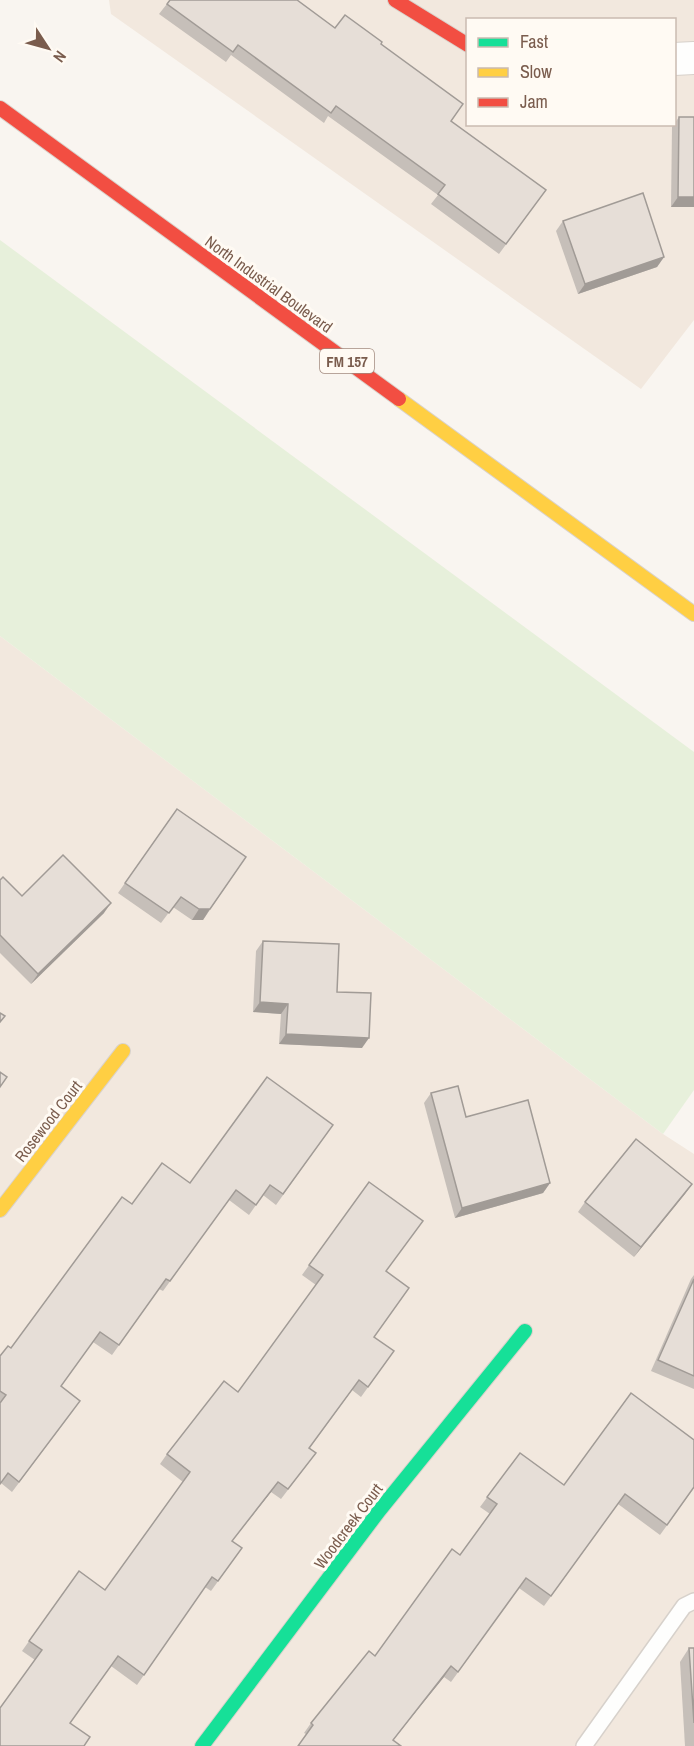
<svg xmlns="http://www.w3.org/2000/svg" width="694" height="1746" font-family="'Archivo Narrow',sans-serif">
	<rect width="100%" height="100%" fill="#f9f5f0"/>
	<g fill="#f2e8de" fill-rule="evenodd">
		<path d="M109 0H694V320L641 389 111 14ZM468 20H674V124H468Z"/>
		<path d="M0 636 663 1134 694 1154V1746H0Z"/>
	</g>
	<path fill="#e7f0db" d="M0 240 694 752V1090L663 1134 0 636Z"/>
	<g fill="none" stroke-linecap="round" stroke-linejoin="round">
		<g stroke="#d7d1cb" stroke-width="18">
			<path id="lane" d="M584 1746 684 1606 694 1601"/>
		</g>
		<g stroke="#d7d1cb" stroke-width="34">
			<path id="street" d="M674 59 694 58"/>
		</g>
		<g stroke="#d9d2cb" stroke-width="16">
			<path id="fast" d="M202 1746 379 1511 525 1331"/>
		</g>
		<g stroke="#d9d2cb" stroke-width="16">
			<g id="slow">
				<path d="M399 399 694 614"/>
				<path d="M0 1210 123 1051"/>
			</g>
		</g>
		<g stroke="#d9d2cb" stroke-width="16">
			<g id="jam">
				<path d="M395 0 468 45"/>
				<path d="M0 108 399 399"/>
			</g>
		</g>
		<use href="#lane" stroke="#fefefd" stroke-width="15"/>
		<use href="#street" stroke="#fefefd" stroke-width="32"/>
		<use href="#fast" stroke="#16e098" stroke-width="14"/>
		<use href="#slow" stroke="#ffcf43" stroke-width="14"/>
		<use href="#jam" stroke="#f24e42" stroke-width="14"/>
	</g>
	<g fill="#c6bfb9">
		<path d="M170 0 335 28 381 44 451 121 546 190 499 254 431 204 438 195 328 116 324 123 231 55 226 62 159 14Z"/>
		<path d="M679 117 694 207H671L672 127Z"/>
		<path d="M563 221 664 257 657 267 578 294 556 231Z"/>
		<path d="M177 809 246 857 203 920H192L173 907 161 923 118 893Z"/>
		<path d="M0 880 22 896 104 913 31 984 0 953Z"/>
		<path d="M263 941 337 992 362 1048 279 1044 281 1014 253 1012 256 951Z"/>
		<path d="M431 1093 550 1183 543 1193 455 1218 424 1103Z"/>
		<path d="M333 1125 276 1205 263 1195 249 1215 229 1200 163 1291 159 1289 112 1355 93 1342 61 1386 73 1411 12 1492 1 1483 0 1484V1356L11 1348 132 1204 190 1183Z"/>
		<path d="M369 1182 387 1271 374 1337 394 1351 361 1397 352 1390 310 1448 316 1453 281 1499 271 1492 232 1541 242 1548 211 1591 205 1587 137 1685 111 1666 70 1723 35 1660 22 1651 79 1571 105 1590 183 1482 160 1464 167 1454 238 1392 316 1285 302 1275Z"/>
		<path d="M692 1184 634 1257 578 1212 585 1202Z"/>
		<path d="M694 1275V1389L651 1371 691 1279Z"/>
		<path d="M520 1453 564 1485 694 1488 660 1535 618 1504 544 1606 519 1588 451 1682 444 1677 393 1740 306 1734 304 1733 311 1723 375 1656 460 1555 490 1514 480 1507Z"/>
		<path d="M689 1648H694V1746H685L680 1662Z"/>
	</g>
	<g fill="#a19b96">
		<path d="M678 197H694V207H671Z"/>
		<path d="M664 257 657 267 578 294 585 284Z"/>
		<path d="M111 903 104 913 31 984 38 974Z"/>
		<path d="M199 909H210L203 920H192Z"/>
		<path d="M260 1002 288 1004 281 1014 253 1012Z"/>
		<path d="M286 1034 369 1038 362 1048 279 1044Z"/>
		<path d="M550 1183 543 1193 455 1218 462 1208Z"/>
		<path d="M692 1184 685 1194 634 1257 641 1247Z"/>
		<path d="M278 1482 271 1492 224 1551 232 1541Z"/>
		<path d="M451 1666 444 1677 388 1746Z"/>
	</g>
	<g fill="#e6ded7" stroke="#a19b96" stroke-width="1.5">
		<path d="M170 0H297L335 28 345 15 382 42 381 44 463 104 451 121 546 190 506 244 438 194 445 185 336 106 331 113 238 45 233 52 167 4Z"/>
		<path d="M679 117H694V197H678Z"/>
		<path d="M643 193 664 257 585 284 563 221Z"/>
		<path d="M177 809 246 857 210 909H199L181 897 169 913 125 883Z"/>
		<path d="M63 855 111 903 38 974 0 935V880L3 877 22 896Z"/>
		<path d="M263 941 339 944 337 992 371 993 369 1038 286 1034 288 1004 260 1002Z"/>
		<path d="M0 1013 5 1016 0 1022Z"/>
		<path d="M0 1072 7 1077 0 1087Z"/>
		<path d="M267 1077 333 1125 283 1194 270 1185 256 1205 236 1190 170 1281 166 1279 119 1345 100 1332 61 1386 80 1401 19 1482 8 1473 0 1484V1403L6 1395 0 1391V1356L8 1346 11 1348 122 1197 132 1204 162 1163 190 1183Z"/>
		<path d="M458 1086 466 1117 528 1100 550 1183 462 1208 431 1093Z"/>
		<path d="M636 1139 692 1184 641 1247 585 1202Z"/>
		<path d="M369 1182 423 1221 386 1271 409 1288 374 1337 394 1351 368 1387 359 1380 309 1448 316 1453 288 1489 278 1482 232 1541 242 1548 218 1581 212 1577 144 1675 118 1656 70 1723 90 1737 84 1746H0V1708L42 1650 29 1641 79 1571 105 1590 190 1472 167 1454 224 1381 238 1392 323 1275 309 1265Z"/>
		<path d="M694 1279V1376L658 1360Z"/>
		<path d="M631 1393 694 1440V1487L667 1525 625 1494 551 1596 526 1578 458 1672 451 1666 393 1740 401 1746H298L313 1725 311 1723 369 1651 375 1656 452 1549 460 1555 497 1504 487 1497 520 1453 564 1485Z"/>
		<path d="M689 1648H694V1723Z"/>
	</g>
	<g text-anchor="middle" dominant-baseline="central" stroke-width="6" stroke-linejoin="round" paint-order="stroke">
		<rect fill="#fffaf3" stroke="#a28b7f" stroke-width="1.5" x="320" y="349" width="54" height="24" rx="4.5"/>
		<g font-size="15" font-weight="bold" fill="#7a5c4d">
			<text x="347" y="361">FM 157</text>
		</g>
		<g font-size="16" fill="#7a5c4d" stroke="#fffaf3">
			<text transform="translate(269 284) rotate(36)">North Industrial Boulevard</text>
			<text transform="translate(48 1121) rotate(-52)">Rosewood Court</text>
			<text transform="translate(348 1526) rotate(-53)">Woodcreek Court</text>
		</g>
	</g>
	<rect x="466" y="18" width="210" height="108" fill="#fffaf3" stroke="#cabbb1" stroke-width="1.5"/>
	<rect x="478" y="38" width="30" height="9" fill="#16e098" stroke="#cabbb1" stroke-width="1.5"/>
	<text x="520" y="48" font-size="18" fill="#7a5c4d">Fast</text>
	<rect x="478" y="68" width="30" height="9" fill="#ffcf43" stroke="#cabbb1" stroke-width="1.5"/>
	<text x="520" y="78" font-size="18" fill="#7a5c4d">Slow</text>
	<rect x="478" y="98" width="30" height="9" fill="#f24e42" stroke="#cabbb1" stroke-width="1.5"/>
	<text x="520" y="108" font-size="18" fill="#7a5c4d">Jam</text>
	<g transform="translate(48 48) rotate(126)" stroke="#fffaf3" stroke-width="4.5" paint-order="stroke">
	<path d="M0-4.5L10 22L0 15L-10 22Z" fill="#7a5c4d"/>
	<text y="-9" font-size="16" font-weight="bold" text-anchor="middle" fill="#7a5c4d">N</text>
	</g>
</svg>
